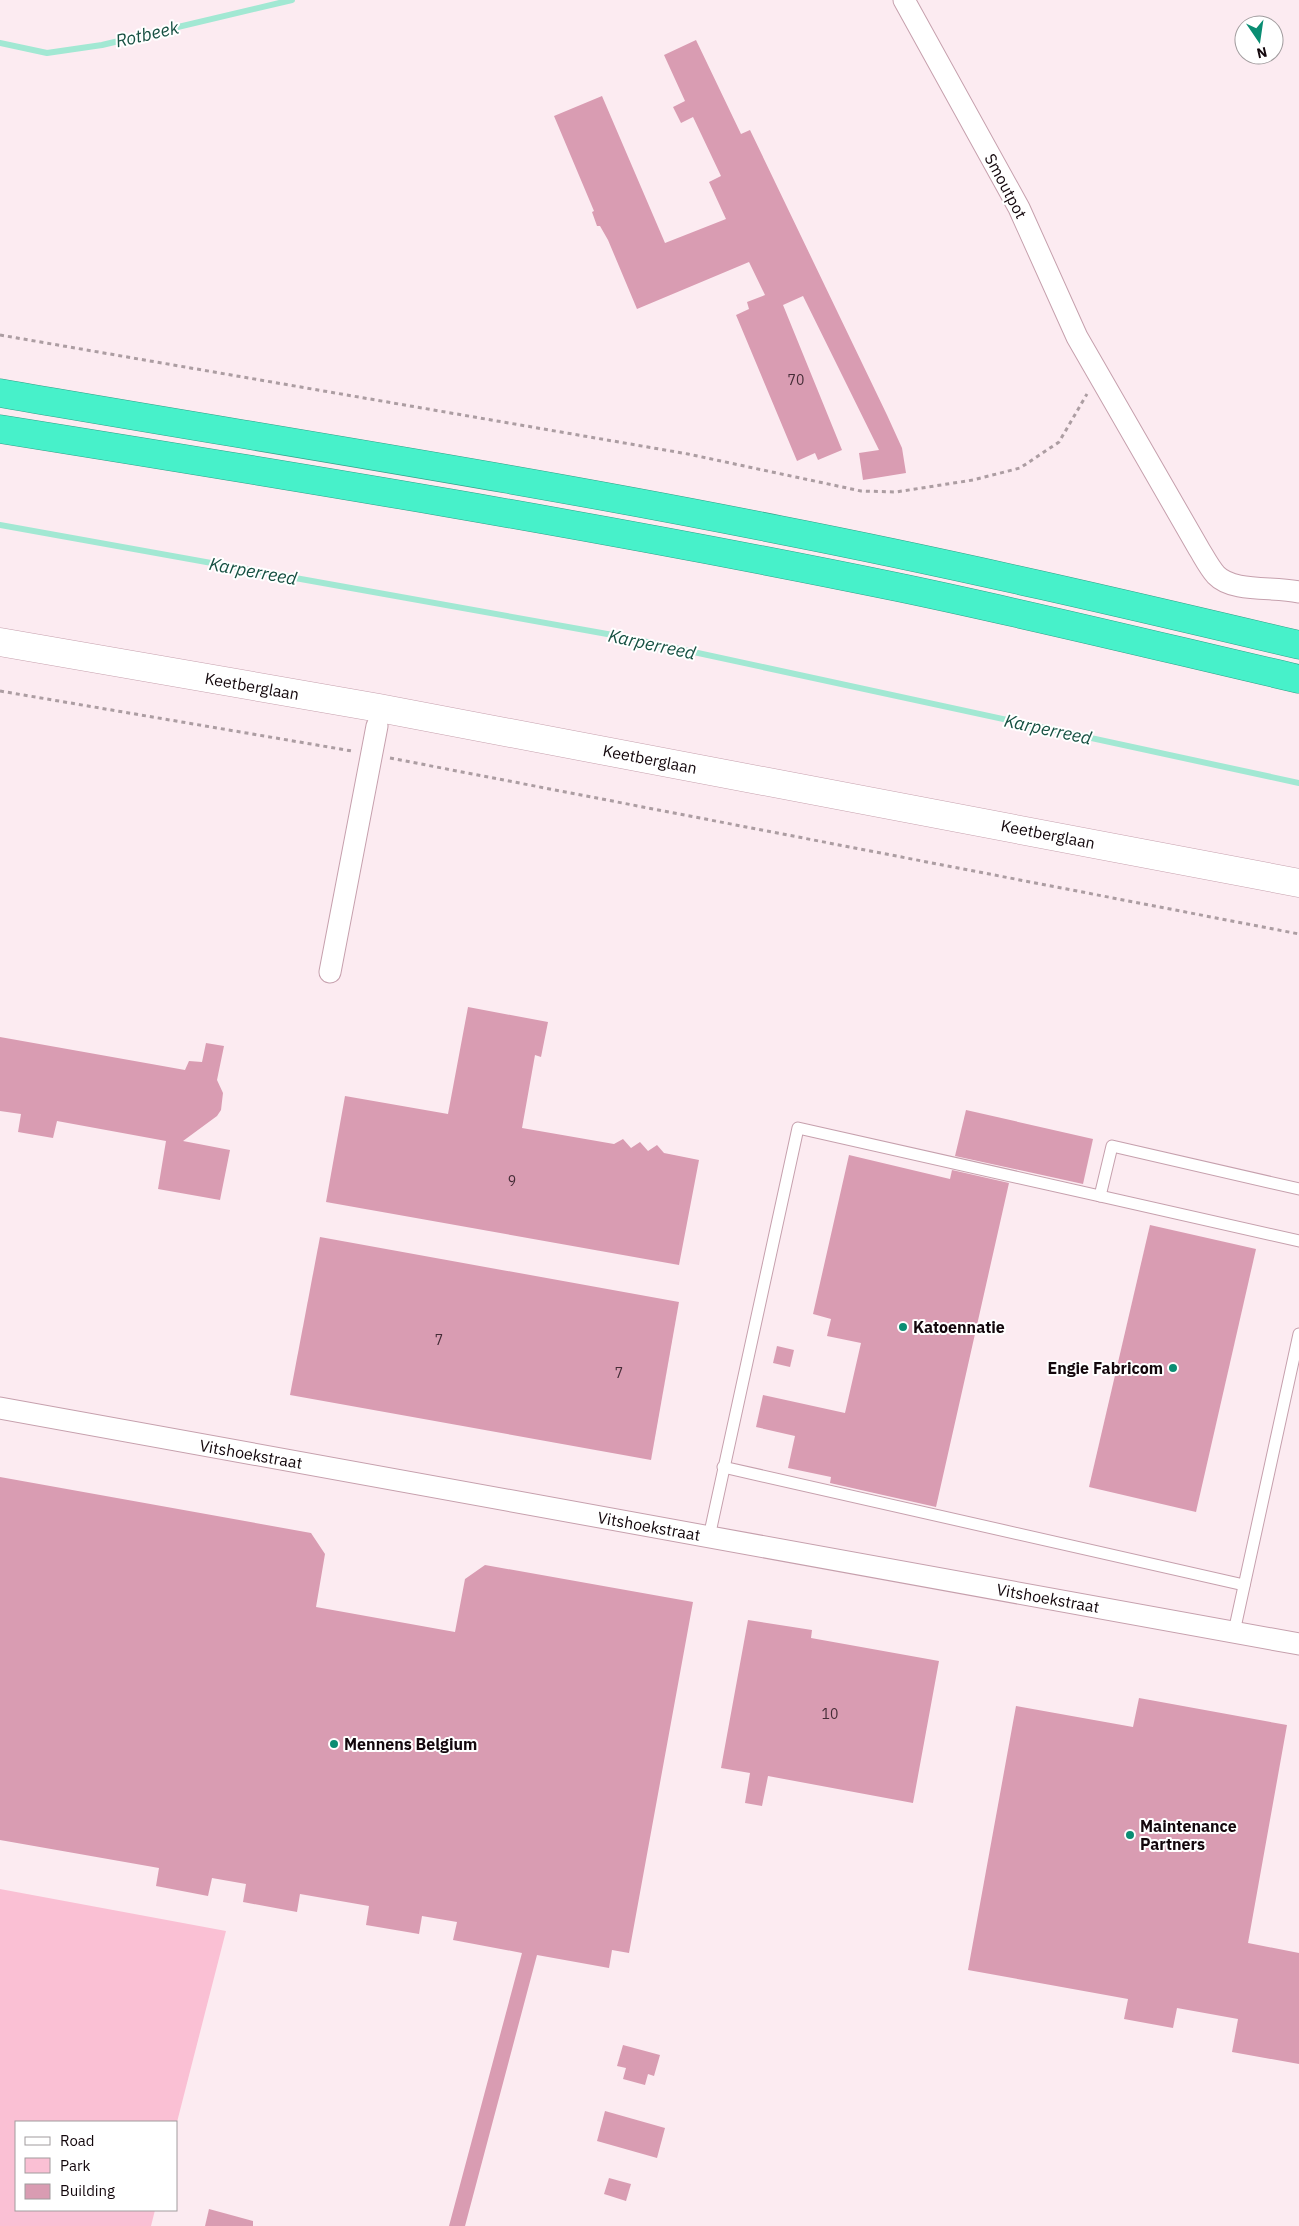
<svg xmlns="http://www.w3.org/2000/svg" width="1299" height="2226" font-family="'IBM Plex Sans',sans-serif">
	<rect width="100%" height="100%" fill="#fcebf1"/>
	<path fill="#fac0d4" d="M0 1889 226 1931 176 2126V2122H16V2210H155L151 2226H0Z"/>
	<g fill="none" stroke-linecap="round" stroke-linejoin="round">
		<g stroke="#a2e8d3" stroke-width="6">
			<path d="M0 43 47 53 102 45 292 0"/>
			<path d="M0 525 624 637 1299 783"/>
		</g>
	</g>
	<g fill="#d99cb2">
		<path d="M696 40 741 134 750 130 887 415 902 448 906 473 863 480 859 453 879 450 803 296 783 305 842 450 818 460 815 453 797 461 736 315 749 309 747 302 765 295 749 262 637 309 608 240 600 226H597L592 212 594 211 554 116 602 96 665 243 726 219 709 182 721 176 693 117 681 123 673 107 685 101 664 55Z"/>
		<path d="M468 1007 548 1022 541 1057 535 1055 522 1128 614 1144 623 1139 631 1148 640 1142 648 1151 657 1145 664 1153 699 1160 679 1265 326 1202 345 1096 448 1114Z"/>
		<path d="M0 1037 185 1070 189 1061 202 1062 206 1043 224 1046 217 1080 223 1093 221 1110 217 1116 183 1141 230 1150 220 1200 158 1189 166 1141 57 1121 53 1138 18 1132 21 1114 0 1111Z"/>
		<path d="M966 1110 1093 1139 1083 1184 955 1156Z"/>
		<path d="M849 1155 950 1179 952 1170 1009 1183 936 1507 830 1483 831 1477 788 1468 795 1436 756 1427 763 1395 845 1413 861 1343 827 1336 831 1319 813 1314Z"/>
		<path d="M1150 1225 1256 1249 1196 1512 1089 1487Z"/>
		<path d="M320 1237 679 1302 651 1460 290 1395Z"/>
		<path d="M777 1346 794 1350 790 1367 773 1363Z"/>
		<path d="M0 1477 311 1533 325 1554 316 1607 455 1632 465 1579 485 1565 693 1602 629 1953 612 1950 609 1968 537 1955 465 2226H449L522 1953 453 1940 457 1922 422 1916 419 1934 366 1925 369 1906 300 1894 297 1912 243 1902 246 1884 212 1878 208 1896 156 1886 159 1868 0 1840Z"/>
		<path d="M748 1620 812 1630 811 1638 939 1661 913 1803 768 1776 762 1806 745 1803 750 1773 721 1768Z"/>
		<path d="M1139 1698 1287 1725 1248 1943 1299 1953V2064L1232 2052 1238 2019 1177 2008 1173 2028 1124 2019 1128 1999 968 1970 1016 1706 1133 1727Z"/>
		<path d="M623 2045 660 2055 654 2076 648 2074 645 2085 623 2079 626 2068 617 2066Z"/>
		<path d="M605 2111 665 2128 657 2158 597 2141Z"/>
		<path d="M609 2178 631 2184 626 2201 604 2194Z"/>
		<path d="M209 2209 253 2221V2226H205Z"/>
	</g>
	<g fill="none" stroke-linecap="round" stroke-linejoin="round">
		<g stroke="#c6a0ad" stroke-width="13">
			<g id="lane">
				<path d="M1299 1189 1112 1146 1100 1196 1299 1241"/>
				<path d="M723 1467 1244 1585"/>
				<path d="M709 1537 798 1128 1100 1196"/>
				<path d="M1234 1632 1299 1334"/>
			</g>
		</g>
		<g stroke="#c6a0ad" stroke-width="23">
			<g id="street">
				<path d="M904 0 1019 208 1077 337 1199 549C1204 557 1209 567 1216 575 1233 593 1275 586 1299 592"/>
				<path d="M330 972 377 726"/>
				<path d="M0 1408 1299 1644"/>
			</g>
		</g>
		<g stroke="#c6a0ad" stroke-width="29">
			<path id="secondary" d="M0 642 379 708 1299 883"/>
		</g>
		<g stroke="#359f88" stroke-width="29">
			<g id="highway">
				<path d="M0 393C260 438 521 478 780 530 954 564 1126 604 1299 645"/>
				<path d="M0 429C300 477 600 526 897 587 1032 615 1165 648 1299 679"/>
			</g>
		</g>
		<g stroke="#ac9da2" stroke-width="3" stroke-dasharray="4 4" stroke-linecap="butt">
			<path d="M0 335 688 454 861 491 896 492 973 480 1020 468 1059 442 1087 394"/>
			<path d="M0 691 352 751"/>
			<path d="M390 758 1299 934"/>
		</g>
		<use href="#lane" stroke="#fff" stroke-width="11"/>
		<use href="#street" stroke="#fff" stroke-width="21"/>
		<use href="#secondary" stroke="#fff" stroke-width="28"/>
		<use href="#highway" stroke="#47f1ca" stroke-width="28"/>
	</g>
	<g fill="#0a8d73" stroke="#fff" stroke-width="2">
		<circle cx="903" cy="1327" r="5"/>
		<circle cx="1173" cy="1368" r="5"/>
		<circle cx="334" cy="1744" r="5"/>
		<circle cx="1130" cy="1835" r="5"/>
	</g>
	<g text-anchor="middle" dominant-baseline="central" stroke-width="4" stroke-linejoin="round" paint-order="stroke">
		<g font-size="14" fill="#442c36">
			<text x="796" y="380">70</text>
			<text x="512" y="1181">9</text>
			<text x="439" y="1340">7</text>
			<text x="619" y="1373">7</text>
			<text x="830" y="1714">10</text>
		</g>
		<g font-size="16" fill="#13070c" stroke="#fff">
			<text transform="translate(1006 186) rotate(62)">Smoutpot</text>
			<text transform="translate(252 686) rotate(10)">Keetberglaan</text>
			<text transform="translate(650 759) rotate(11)">Keetberglaan</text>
			<text transform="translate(1048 834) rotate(11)">Keetberglaan</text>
			<text transform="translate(251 1454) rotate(10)">Vitshoekstraat</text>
			<text transform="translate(649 1526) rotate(10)">Vitshoekstraat</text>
			<text transform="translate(1048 1598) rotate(10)">Vitshoekstraat</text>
		</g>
		<g font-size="16" font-weight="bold" fill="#13070c" stroke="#fff" text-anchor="start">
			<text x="913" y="1327">Katoennatie</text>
			<text x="1163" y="1368" text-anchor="end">Engie Fabricom</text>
			<text x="344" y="1744">Mennens Belgium</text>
			<text x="1140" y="1826">Maintenance<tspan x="1140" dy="18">Partners</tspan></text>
		</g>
		<g font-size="18" font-style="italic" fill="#165042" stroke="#fff">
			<text transform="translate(147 34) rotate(-13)">Rotbeek</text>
			<text transform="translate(253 571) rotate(10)">Karperreed</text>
			<text transform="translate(652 644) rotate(12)">Karperreed</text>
			<text transform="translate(1048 729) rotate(12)">Karperreed</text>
		</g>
	</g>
	<rect x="15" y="2121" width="162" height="90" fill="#ffffff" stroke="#a19c9e"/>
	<rect x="25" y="2137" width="25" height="8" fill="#ffffff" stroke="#a19c9e"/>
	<text x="60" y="2146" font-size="15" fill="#13070c">Road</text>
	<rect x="25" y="2158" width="25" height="15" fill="#fac0d4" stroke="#a19c9e"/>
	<text x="60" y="2171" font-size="15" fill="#13070c">Park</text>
	<rect x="25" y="2184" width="25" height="15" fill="#d99cb2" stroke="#a19c9e"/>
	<text x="60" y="2196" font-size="15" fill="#13070c">Building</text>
	<g transform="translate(1259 40) rotate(167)"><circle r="24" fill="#ffffff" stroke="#a19c9e"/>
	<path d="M0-4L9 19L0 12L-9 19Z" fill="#0a8d73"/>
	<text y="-8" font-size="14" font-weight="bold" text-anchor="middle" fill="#13070c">N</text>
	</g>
</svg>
